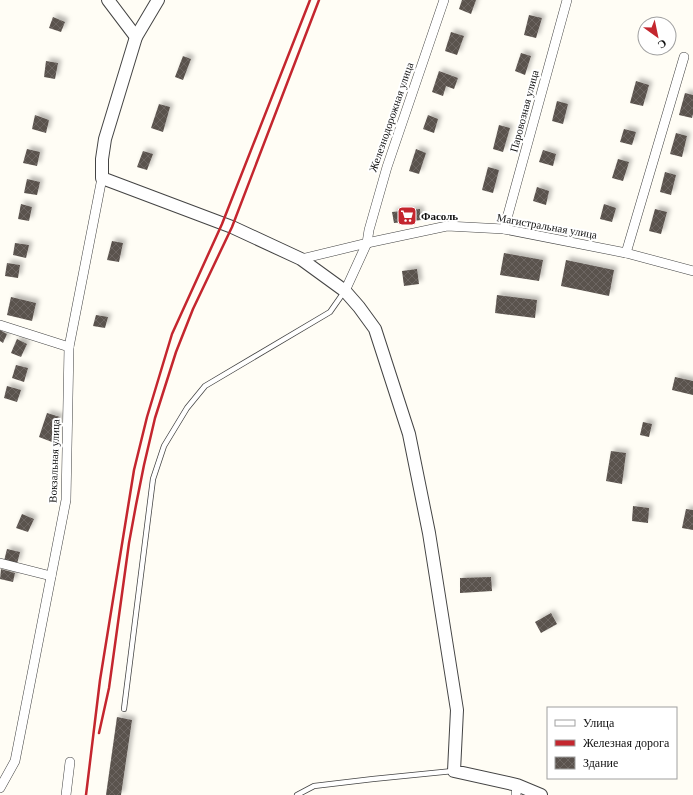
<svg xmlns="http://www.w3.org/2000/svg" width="693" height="795" font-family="Georgia,serif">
	<defs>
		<pattern id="building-cross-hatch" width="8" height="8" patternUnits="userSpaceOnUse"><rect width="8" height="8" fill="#5a524d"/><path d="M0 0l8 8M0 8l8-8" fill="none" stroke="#6d6662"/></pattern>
		<filter id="shadow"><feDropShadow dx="3.5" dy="-3.5" stdDeviation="2" flood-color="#0004"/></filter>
	</defs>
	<rect width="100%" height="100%" fill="#fffdf5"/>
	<g fill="url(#building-cross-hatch)" filter="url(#shadow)">
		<path d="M462 0H476L471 14 459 9Z"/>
		<path d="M529 15 542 18 536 38 524 35Z"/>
		<path d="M53 17 65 22 61 32 49 28Z"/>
		<path d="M451 32 464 36 457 55 445 51Z"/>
		<path d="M521 53 531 56 525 75 515 71Z"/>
		<path d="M183 56 191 59 183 80 175 77Z"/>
		<path d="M46 61 58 63 55 79 44 77Z"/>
		<path d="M439 71 458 78 454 89 446 86 443 96 432 92Z"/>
		<path d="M636 81 649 85 643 106 630 103Z"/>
		<path d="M685 93 693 95V114L692 118 679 115Z"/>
		<path d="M557 101 568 104 563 124 552 121Z"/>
		<path d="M159 104 170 107 163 132 151 128Z"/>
		<path d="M35 115 49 120 46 133 32 129Z"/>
		<path d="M428 115 438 119 434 133 423 129Z"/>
		<path d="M499 125 510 128 503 152 493 149Z"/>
		<path d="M624 129 636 132 632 145 620 142Z"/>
		<path d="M676 133 687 136 682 157 670 154Z"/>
		<path d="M27 149 40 152 37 166 23 163Z"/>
		<path d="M416 149 426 153 419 174 409 171Z"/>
		<path d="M543 150 556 154 553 166 539 162Z"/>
		<path d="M143 151 153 154 147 170 137 167Z"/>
		<path d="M618 159 629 162 623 181 612 178Z"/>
		<path d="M488 167 499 170 493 193 482 190Z"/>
		<path d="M665 172 676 175 671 195 660 192Z"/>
		<path d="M27 179 40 182 37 195 24 193Z"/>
		<path d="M537 187 549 191 546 205 533 201Z"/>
		<path d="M21 204 32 207 29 221 18 219Z"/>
		<path d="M604 204 616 208 612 222 600 219Z"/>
		<path d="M420 209 421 220 394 223 392 212Z"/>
		<path d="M655 209 667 212 661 234 649 231Z"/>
		<path d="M112 241 123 243 119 262 107 260Z"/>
		<path d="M15 243 29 245 26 258 13 255Z"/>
		<path d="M504 253 543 260 539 281 500 275Z"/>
		<path d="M566 260 614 270 609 296 561 286Z"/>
		<path d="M7 263 20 265 18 278 5 276Z"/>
		<path d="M417 269 419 284 404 286 402 271Z"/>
		<path d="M497 295 537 300 535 318 495 313Z"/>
		<path d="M11 297 36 303 32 321 7 315Z"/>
		<path d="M96 315 108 317 105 328 93 326Z"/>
		<path d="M0 330 7 334 3 343 0 341Z"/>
		<path d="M17 339 27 344 21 357 11 353Z"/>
		<path d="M16 365 28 368 24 382 12 378Z"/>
		<path d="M675 377 693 381V395L672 390Z"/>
		<path d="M7 386 21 390 17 402 4 398Z"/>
		<path d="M47 413 60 417 52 442 39 437Z"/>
		<path d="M643 422 652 424 649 437 640 435Z"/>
		<path d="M611 451 626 453 622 484 606 481Z"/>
		<path d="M633 506 649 508 648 523 632 521Z"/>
		<path d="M686 509 693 510V530L682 528Z"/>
		<path d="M22 514 34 519 28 532 16 528Z"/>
		<path d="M7 549 20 552 17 564 4 561Z"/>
		<path d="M1 569 15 573 13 582 0 579Z"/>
		<path d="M491 577 492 591 460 593V578Z"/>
		<path d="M551 613 557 624 541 633 535 622Z"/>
		<path d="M117 717 132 720 121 795H106Z"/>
	</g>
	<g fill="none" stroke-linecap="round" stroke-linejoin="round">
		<g stroke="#444" stroke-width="6">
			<g id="service">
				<path d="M124 709 153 479 164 446 187 408 205 386 330 312 344 292"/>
				<path d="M297 795 314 786 373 779 453 771"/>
			</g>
		</g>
		<g stroke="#444" stroke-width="10">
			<g id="minor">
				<path d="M504 229 567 0"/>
				<path d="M626 253 684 57"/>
				<path d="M301 259 367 243 447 226 504 229 626 253 693 271"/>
				<path d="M345 291 367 243 369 230 387 167 444 0"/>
				<path d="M0 325 69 347"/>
				<path d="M0 563 51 576"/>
				<path d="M0 788 15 761 66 500 69 347 102 178"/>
				<path d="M66 795 70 762"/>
				<path d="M516 795 517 785"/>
			</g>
		</g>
		<g stroke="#444" stroke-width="14">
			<g id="tertiary">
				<path d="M108 0 136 37"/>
				<path d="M158 0 136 37 105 139 102 159V178L232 227 301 259 345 291 359 307 375 329 409 434 429 533 457 710 454 771 517 785 541 795"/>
			</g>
		</g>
		<use href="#service" stroke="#fff" stroke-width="4.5"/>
		<use href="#minor" stroke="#fff" stroke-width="9"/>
		<use href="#tertiary" stroke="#fff" stroke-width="12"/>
		<g stroke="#c4262e" stroke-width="2.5">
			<path d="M99 733 109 688 129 543 136 505 144 465 155 418 176 352 193 309 232 227 319 0"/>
			<path d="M86 795 100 680 134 470 147 417 172 334 222 224 310 0"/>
		</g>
	</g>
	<defs>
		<g id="supermarket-square" transform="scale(1)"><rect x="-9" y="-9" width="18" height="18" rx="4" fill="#c4262e" stroke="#fff"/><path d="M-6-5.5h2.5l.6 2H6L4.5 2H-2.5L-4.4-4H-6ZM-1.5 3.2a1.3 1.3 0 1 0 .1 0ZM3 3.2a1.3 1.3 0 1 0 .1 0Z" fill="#fff"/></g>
	</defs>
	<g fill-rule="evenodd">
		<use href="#supermarket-square" x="407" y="216"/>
	</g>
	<g text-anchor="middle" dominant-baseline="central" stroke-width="4" stroke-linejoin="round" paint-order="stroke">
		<g font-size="11" fill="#111" stroke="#fff">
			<text transform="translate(524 111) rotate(-75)">Паровозная улица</text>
			<text transform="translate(391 117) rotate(-71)">Железнодорожная улица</text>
			<text transform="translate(547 226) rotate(10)">Магистральная улица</text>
			<text transform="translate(54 461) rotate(-88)">Вокзальная улица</text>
		</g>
		<g font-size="11" font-weight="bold" fill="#111" stroke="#fff" text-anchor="start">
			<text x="421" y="216">Фасоль</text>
		</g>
	</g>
	<rect x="547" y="707" width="130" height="72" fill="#ffffff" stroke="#a0a0a0"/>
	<rect x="555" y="720" width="20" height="6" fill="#ffffff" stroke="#a0a0a0"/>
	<text x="583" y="727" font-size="12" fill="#111111">Улица</text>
	<rect x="555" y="740" width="20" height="6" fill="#c4262e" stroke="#a0a0a0"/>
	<text x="583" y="747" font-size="12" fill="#111111">Железная дорога</text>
	<rect x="555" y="757" width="20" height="12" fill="url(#building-cross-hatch)" stroke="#a0a0a0"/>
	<text x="583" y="767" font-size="12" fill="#111111">Здание</text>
	<g transform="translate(657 36) rotate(147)"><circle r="19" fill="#ffffff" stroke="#a0a0a0"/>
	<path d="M0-3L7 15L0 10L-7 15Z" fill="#c4262e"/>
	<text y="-6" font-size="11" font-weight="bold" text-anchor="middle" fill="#111111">С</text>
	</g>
</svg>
